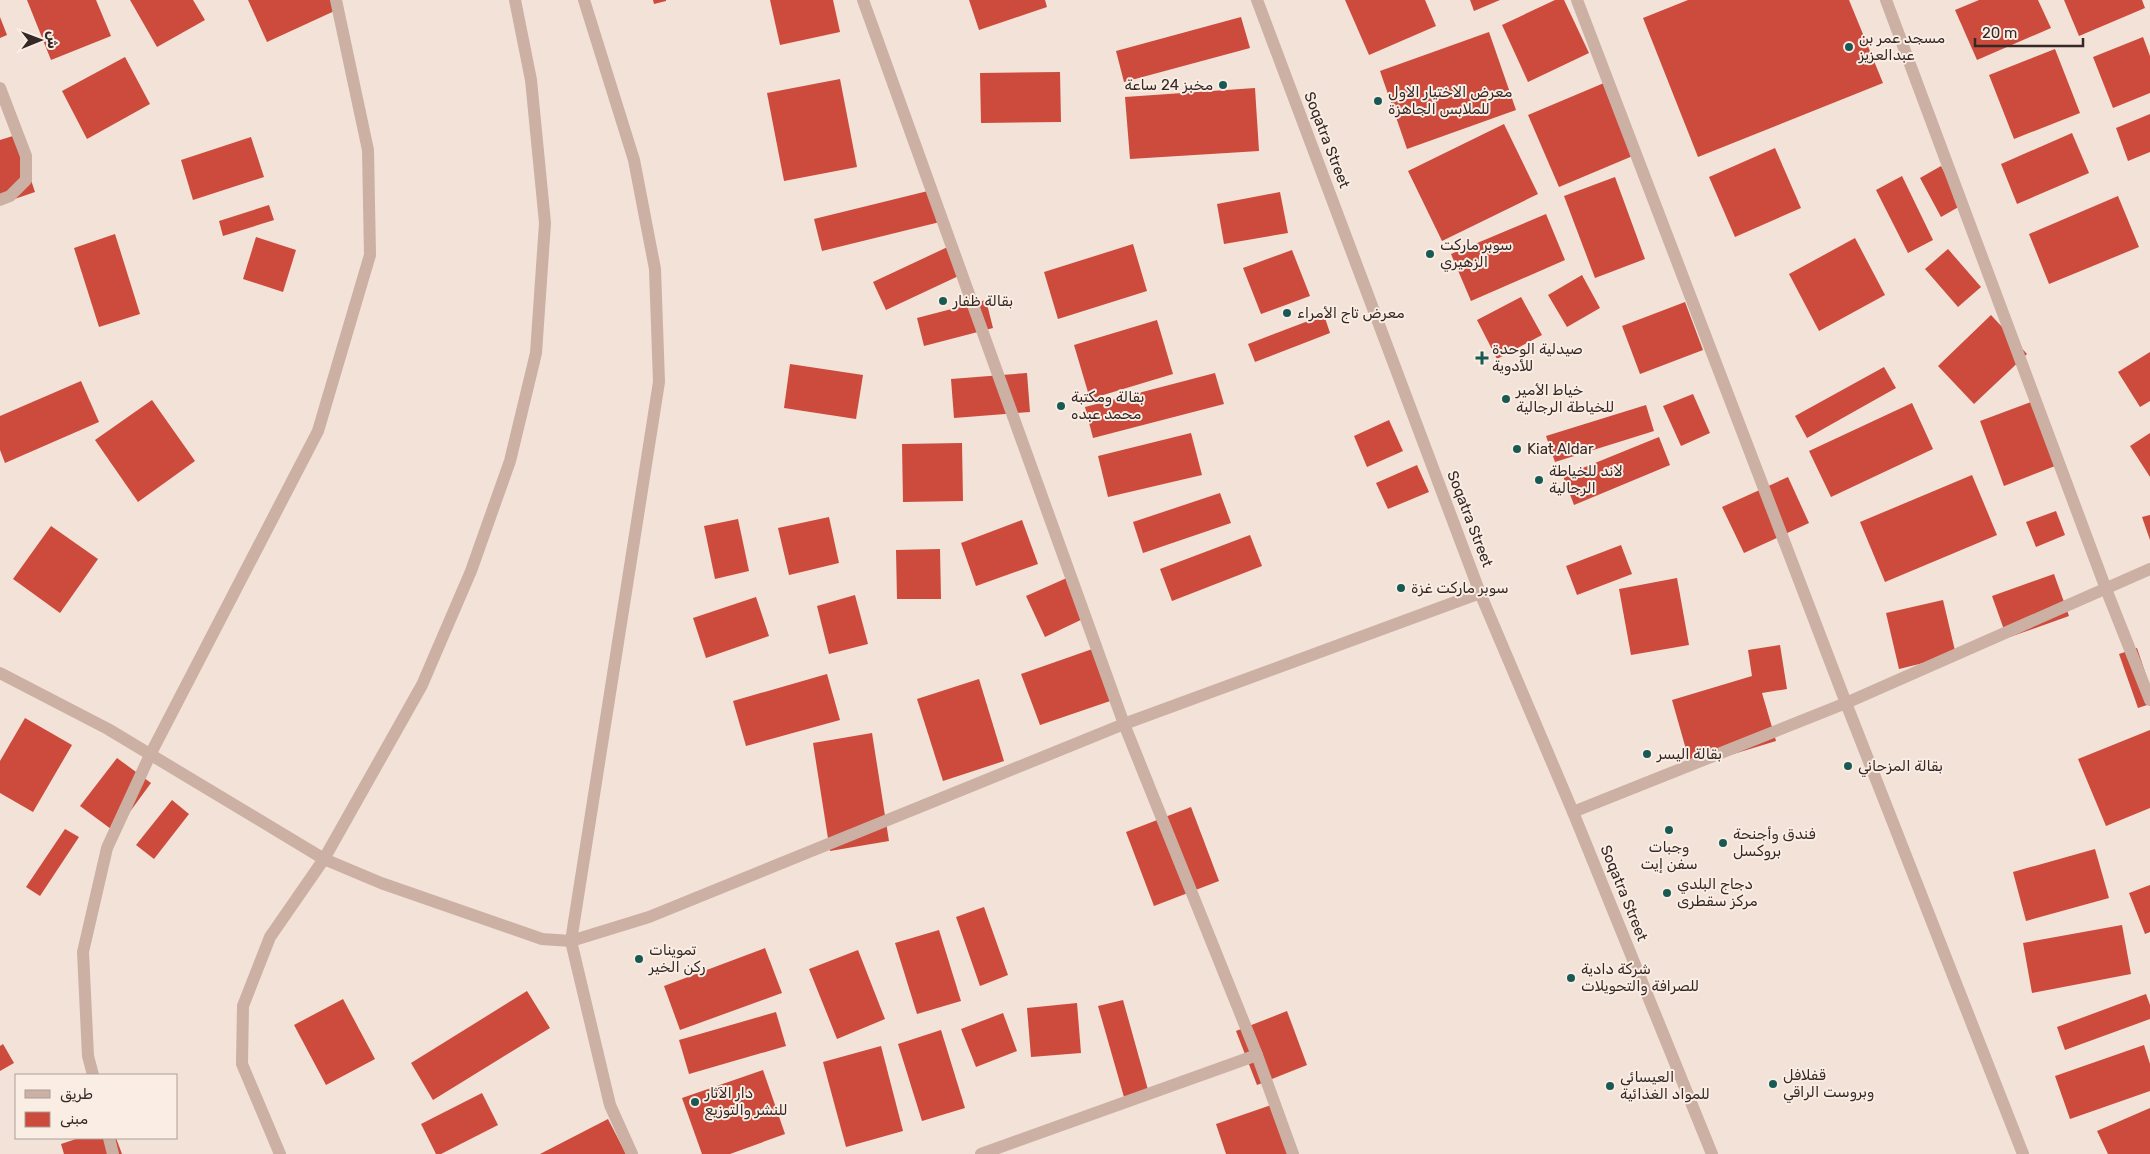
<svg xmlns="http://www.w3.org/2000/svg" width="2150" height="1154" font-family="Rubik,'Noto Naskh Arabic',sans-serif">
	<rect width="100%" height="100%" fill="#f2e2d8"/>
	<g fill="#cc4b3c">
		<path d="M27 0H96L111 36 51 60Z"/>
		<path d="M130 0H193L205 20 157 47Z"/>
		<path d="M248 0H337L341 8 267 42Z"/>
		<path d="M653 0H666V1L654 4Z"/>
		<path d="M770 0H833L840 32 780 45Z"/>
		<path d="M969 0H1045L1047 7 979 30Z"/>
		<path d="M1345 0H1425L1436 26 1369 55Z"/>
		<path d="M1470 0H1500L1474 11Z"/>
		<path d="M1555 0H1564L1589 53 1528 82 1502 25Z"/>
		<path d="M1688 0H1849L1883 83 1698 157 1643 18Z"/>
		<path d="M1979 0H2038L2051 28 1977 60 1955 10Z"/>
		<path d="M2064 0H2142L2145 8 2079 36Z"/>
		<path d="M0 17 7 35 0 38Z"/>
		<path d="M1241 17 1250 48 1124 82 1116 51Z"/>
		<path d="M1489 32 1516 110 1407 149 1380 71Z"/>
		<path d="M2143 37 2150 56V93L2113 108 2093 57Z"/>
		<path d="M2055 49 2080 113 2014 139 1989 75Z"/>
		<path d="M125 57 150 104 87 139 62 91Z"/>
		<path d="M1060 72 1061 122 981 123 980 73Z"/>
		<path d="M840 79 857 167 784 181 767 93Z"/>
		<path d="M1604 83 1635 155 1559 187 1528 115Z"/>
		<path d="M1255 88 1259 151 1130 159 1125 97Z"/>
		<path d="M2150 114V152L2128 161 2116 128Z"/>
		<path d="M1504 124 1538 194 1442 241 1408 171Z"/>
		<path d="M2072 133 2089 173 2017 204 2001 164Z"/>
		<path d="M16 135 35 192 0 204V140Z"/>
		<path d="M251 137 264 177 193 200 181 160Z"/>
		<path d="M1775 148 1801 208 1735 237 1709 177Z"/>
		<path d="M1941 166 1962 205 1941 217 1920 178Z"/>
		<path d="M1902 176 1933 240 1908 253 1876 190Z"/>
		<path d="M1615 177 1645 259 1595 278 1564 196Z"/>
		<path d="M936 189 944 221 822 251 814 219Z"/>
		<path d="M1280 192 1288 233 1224 244 1217 204Z"/>
		<path d="M2118 196 2139 247 2049 284 2029 234Z"/>
		<path d="M269 205 274 220 223 236 219 221Z"/>
		<path d="M1546 214 1565 260 1471 301 1451 254Z"/>
		<path d="M115 234 140 314 99 327 74 248Z"/>
		<path d="M256 237 296 250 283 292 243 279Z"/>
		<path d="M1855 238 1885 295 1819 331 1789 274Z"/>
		<path d="M954 244 967 272 886 310 873 282Z"/>
		<path d="M1133 244 1147 291 1058 319 1044 272Z"/>
		<path d="M1948 249 1981 287 1958 307 1925 269Z"/>
		<path d="M1292 250 1310 296 1261 314 1243 268Z"/>
		<path d="M1582 275 1600 308 1567 327 1548 295Z"/>
		<path d="M1521 297 1542 335 1497 359 1477 320Z"/>
		<path d="M986 300 993 328 924 346 917 318Z"/>
		<path d="M1685 302 1703 350 1640 374 1622 326Z"/>
		<path d="M1324 315 1330 333 1255 362 1248 344Z"/>
		<path d="M1991 315 2027 354 1974 404 1938 366Z"/>
		<path d="M1157 320 1173 374 1090 399 1074 345Z"/>
		<path d="M2150 352V401L2140 407 2118 372Z"/>
		<path d="M790 364 863 375 856 419 784 408Z"/>
		<path d="M1884 367 1896 388 1807 438 1795 416Z"/>
		<path d="M1027 373 1030 412 954 418 951 379Z"/>
		<path d="M1215 373 1224 404 1093 438 1085 407Z"/>
		<path d="M81 381 99 422 5 463 0 450V416Z"/>
		<path d="M1693 394 1710 433 1681 446 1663 406Z"/>
		<path d="M152 400 195 461 138 502 95 440Z"/>
		<path d="M2031 402 2055 466 2004 486 1980 421Z"/>
		<path d="M1912 403 1933 449 1831 497 1809 451Z"/>
		<path d="M1646 405 1654 431 1555 462 1546 436Z"/>
		<path d="M1389 420 1403 451 1367 467 1354 436Z"/>
		<path d="M1191 433 1202 475 1108 497 1098 456Z"/>
		<path d="M2150 433V477L2130 446Z"/>
		<path d="M1659 437 1670 465 1574 505 1563 476Z"/>
		<path d="M962 443 963 501 903 502 902 444Z"/>
		<path d="M1417 465 1429 492 1388 509 1376 483Z"/>
		<path d="M1972 475 1997 535 1885 582 1860 522Z"/>
		<path d="M1788 477 1809 523 1744 553 1722 507Z"/>
		<path d="M1220 493 1231 523 1143 553 1133 522Z"/>
		<path d="M2056 511 2065 535 2036 547 2026 522Z"/>
		<path d="M2150 515V540L2142 517Z"/>
		<path d="M829 517 839 563 789 575 778 528Z"/>
		<path d="M738 519 749 571 715 579 704 526Z"/>
		<path d="M1022 520 1038 564 976 586 961 543Z"/>
		<path d="M51 526 98 559 60 613 13 579Z"/>
		<path d="M1250 535 1262 566 1172 601 1160 569Z"/>
		<path d="M1621 545 1632 574 1577 595 1566 566Z"/>
		<path d="M940 549 941 599H897L896 550Z"/>
		<path d="M2054 574 2069 616 2007 638 1992 596Z"/>
		<path d="M1069 577 1087 617 1045 637 1026 596Z"/>
		<path d="M1677 578 1689 645 1631 655 1619 589Z"/>
		<path d="M855 595 868 644 829 654 817 606Z"/>
		<path d="M756 597 769 636 706 658 693 618Z"/>
		<path d="M1943 600 1956 655 1899 669 1886 613Z"/>
		<path d="M1780 645 1787 689 1762 693 1776 741 1691 767 1672 700 1752 676 1748 650Z"/>
		<path d="M1101 646 1119 698 1040 725 1021 674Z"/>
		<path d="M2137 648 2150 687V704L2138 708 2119 654Z"/>
		<path d="M827 674 840 720 746 746 733 701Z"/>
		<path d="M979 679 1004 761 943 781 917 699Z"/>
		<path d="M25 718 72 745 33 812 0 793V761Z"/>
		<path d="M2150 730V808L2106 826 2078 759Z"/>
		<path d="M872 733 889 841 830 851 813 743Z"/>
		<path d="M117 758 151 783 115 832 80 806Z"/>
		<path d="M172 800 189 814 154 859 136 845Z"/>
		<path d="M1191 807 1219 881 1154 906 1126 832Z"/>
		<path d="M65 829 79 837 40 896 26 887Z"/>
		<path d="M2095 849 2109 898 2026 921 2013 872Z"/>
		<path d="M2150 885V932L2145 934 2129 893Z"/>
		<path d="M984 907 1008 975 980 986 956 917Z"/>
		<path d="M2122 925 2131 974 2032 993 2023 943Z"/>
		<path d="M939 930 961 1001 917 1014 895 943Z"/>
		<path d="M765 948 782 993 680 1030 664 986Z"/>
		<path d="M858 950 885 1019 837 1039 809 969Z"/>
		<path d="M527 991 550 1028 433 1100 411 1063Z"/>
		<path d="M2146 994 2150 1005V1019L2065 1050 2057 1027Z"/>
		<path d="M343 999 375 1059 326 1085 294 1025Z"/>
		<path d="M1123 1000 1150 1097 1126 1104 1098 1006Z"/>
		<path d="M1077 1003 1081 1053 1031 1057 1027 1008Z"/>
		<path d="M1287 1011 1307 1065 1257 1085 1236 1031Z"/>
		<path d="M776 1012 786 1046 689 1074 679 1040Z"/>
		<path d="M1003 1013 1017 1051 976 1067 961 1029Z"/>
		<path d="M941 1030 965 1108 922 1121 898 1044Z"/>
		<path d="M3 1044 14 1063 0 1071V1046Z"/>
		<path d="M2144 1045 2150 1064V1091L2070 1119 2055 1076Z"/>
		<path d="M881 1046 903 1131 846 1147 823 1062Z"/>
		<path d="M763 1070 785 1134 730 1154H702L682 1098Z"/>
		<path d="M482 1093 498 1125 441 1154H436L421 1124Z"/>
		<path d="M1274 1104 1291 1154H1226L1216 1124Z"/>
		<path d="M2150 1108V1154H2108L2097 1131Z"/>
		<path d="M608 1119 626 1154H540Z"/>
		<path d="M79 1138H116L122 1154H64L61 1144Z"/>
	</g>
	<g fill="none" stroke-linecap="round" stroke-linejoin="round">
		<g stroke="#cbb0a3" stroke-width="12">
			<path d="M863 0 1124 724 1257 1055 1293 1154"/>
			<path d="M1577 0 1846 703 2023 1154"/>
			<path d="M1886 0 2106 589 2150 700"/>
			<path d="M0 88 26 156V180L10 196 0 200"/>
			<path d="M0 673 108 729 324 859 381 883 542 939 571 941 659 382 655 269 634 160 584 0"/>
			<path d="M1573 812 1846 703 2150 569"/>
			<path d="M93 1075 88 1056 83 952 107 848 150 755 318 431 370 255 368 150 336 0"/>
			<path d="M109 1138 113 1154"/>
			<path d="M280 1154 242 1064 243 1006 270 937 324 859 422 685 471 571 510 461 536 353 545 223 531 80 515 0"/>
			<path d="M632 1154 610 1105 571 941 649 917 1124 724 1480 593"/>
			<path d="M981 1154 1257 1055"/>
		</g>
		<path stroke="#cbb0a3" stroke-width="12" d="M1257 0 1480 593 1573 812 1712 1154"/>
	</g>
	<g fill="#195954" stroke="#faede4" stroke-width="2">
		<circle cx="1849" cy="47" r="5"/>
		<circle cx="1223" cy="85" r="5"/>
		<circle cx="1378" cy="101" r="5"/>
		<circle cx="1430" cy="254" r="5"/>
		<circle cx="943" cy="301" r="5"/>
		<circle cx="1287" cy="313" r="5"/>
		<path d="M1479.5 350.5h5v5h5v5h-5v5h-5v-5h-5v-5h5z"/>
		<circle cx="1506" cy="399" r="5"/>
		<circle cx="1061" cy="406" r="5"/>
		<circle cx="1517" cy="449" r="5"/>
		<circle cx="1539" cy="480" r="5"/>
		<circle cx="1401" cy="588" r="5"/>
		<circle cx="1647" cy="754" r="5"/>
		<circle cx="1848" cy="766" r="5"/>
		<circle cx="1669" cy="830" r="5"/>
		<circle cx="1723" cy="843" r="5"/>
		<circle cx="1667" cy="893" r="5"/>
		<circle cx="639" cy="959" r="5"/>
		<circle cx="1571" cy="978" r="5"/>
		<circle cx="1773" cy="1084" r="5"/>
		<circle cx="1610" cy="1086" r="5"/>
		<circle cx="695" cy="1102" r="5"/>
	</g>
	<g text-anchor="middle" dominant-baseline="central" stroke-width="4" stroke-linejoin="round" paint-order="stroke">
		<g font-size="15" fill="#352826" stroke="#faede4" text-anchor="start">
			<text x="1859" y="38">مسجد عمر بن<tspan x="1859" dy="17">عبدالعزيز</tspan></text>
			<text x="1213" y="85" text-anchor="end">مخبز 24 ساعة</text>
			<text x="1388" y="92">معرض الاختيار الاول<tspan x="1388" dy="17">للملابس الجاهزة</tspan></text>
			<text x="1440" y="245">سوبر ماركت<tspan x="1440" dy="17">الزهيري</tspan></text>
			<text x="953" y="301">بقالة ظفار</text>
			<text x="1297" y="313">معرض تاج الأمراء</text>
			<text x="1492" y="349">صيدلية الوحدة<tspan x="1492" dy="17">للأدوية</tspan></text>
			<text x="1516" y="390">خياط الأمير<tspan x="1516" dy="17">للخياطة الرجالية</tspan></text>
			<text x="1071" y="397">بقالة ومكتبة<tspan x="1071" dy="17">محمد عبده</tspan></text>
			<text x="1527" y="449">Kiat Aldar</text>
			<text x="1549" y="471">لاند للخياطة<tspan x="1549" dy="17">الرجالية</tspan></text>
			<text x="1411" y="588">سوبر ماركت غزة</text>
			<text x="1657" y="754">بقالة اليسر</text>
			<text x="1858" y="766">بقالة المزحاني</text>
			<text x="1733" y="834">فندق وأجنحة<tspan x="1733" dy="17">بروكسل</tspan></text>
			<text x="1669" y="847" text-anchor="middle">وجبات<tspan x="1669" dy="17">سفن إيت</tspan></text>
			<text x="1677" y="884">دجاج البلدي<tspan x="1677" dy="17">مركز سقطرى</tspan></text>
			<text x="649" y="950">تموينات<tspan x="649" dy="17">ركن الخير</tspan></text>
			<text x="1581" y="969">شركة دادية<tspan x="1581" dy="17">للصرافة والتحويلات</tspan></text>
			<text x="1783" y="1075">قفلافل<tspan x="1783" dy="17">وبروست الراقي</tspan></text>
			<text x="1620" y="1077">العيسائي<tspan x="1620" dy="17">للمواد الغذائية</tspan></text>
			<text x="705" y="1093">دار الآثار<tspan x="705" dy="17">للنشر والتوزيع</tspan></text>
		</g>
		<g font-size="15" fill="#352826" stroke="#faede4">
			<text transform="translate(1327 140) rotate(69)">Soqatra Street</text>
			<text transform="translate(1470 519) rotate(69)">Soqatra Street</text>
			<text transform="translate(1624 893) rotate(68)">Soqatra Street</text>
		</g>
	</g>
	<rect x="15" y="1074" width="162" height="65" fill="#faede4" stroke="#ab9e98"/>
	<rect x="25" y="1090" width="25" height="8" fill="#cbb0a3" stroke="#ab9e98"/>
	<text x="60" y="1099" font-size="15" fill="#352826">طريق</text>
	<rect x="25" y="1112" width="25" height="15" fill="#cc4b3c" stroke="#ab9e98"/>
	<text x="60" y="1124" font-size="15" fill="#352826">مبنى</text>
	<g transform="translate(40 40) rotate(89)" stroke="#faede4" stroke-width="4" paint-order="stroke">
	<path d="M0-4L9 19L0 12L-9 19Z" fill="#352826"/>
	<text y="-8" font-size="14" font-weight="bold" text-anchor="middle" fill="#352826">ش</text>
	</g>
	<path d="M1975 38v8h108v-8" fill="none" stroke="#352826" stroke-width="2.5"/>
	<text x="1982" y="38" font-size="15" fill="#352826" stroke="#faede4" stroke-width="4" paint-order="stroke">20 m</text>
</svg>
